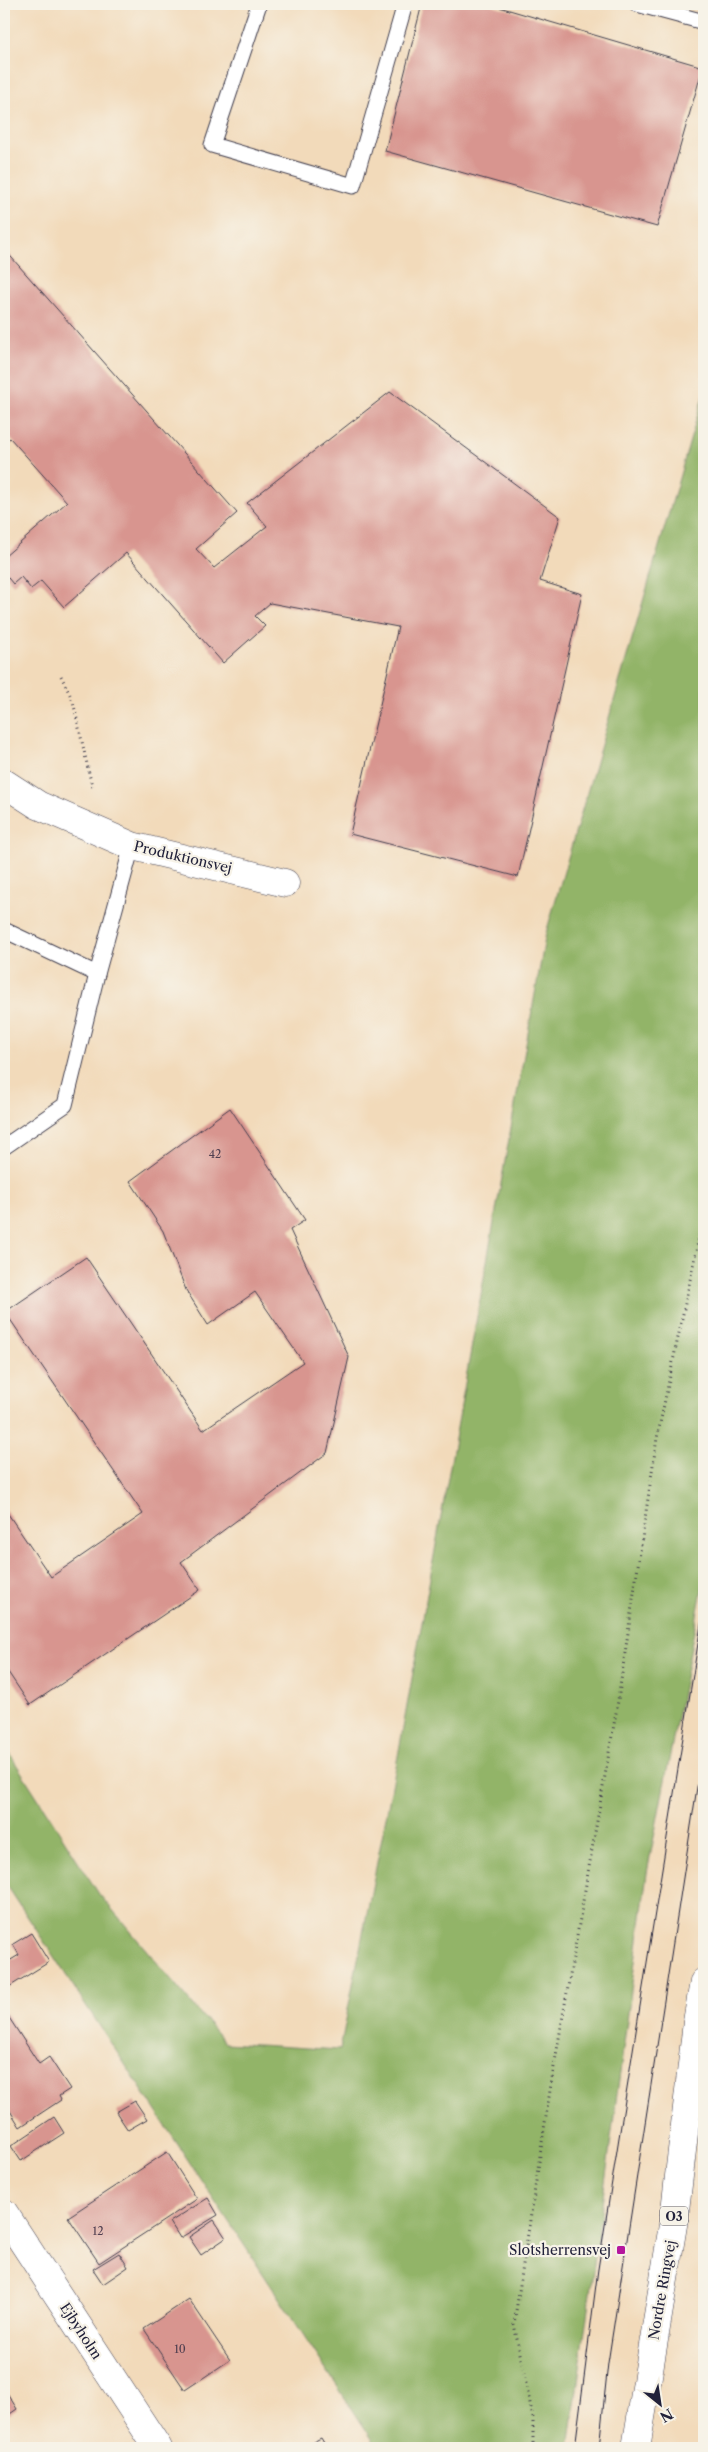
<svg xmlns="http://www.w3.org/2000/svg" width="708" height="2452" font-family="'Libre Caslon Text',serif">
	<rect width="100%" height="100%" fill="#f7f3e8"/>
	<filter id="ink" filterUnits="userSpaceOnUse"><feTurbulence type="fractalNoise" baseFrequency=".02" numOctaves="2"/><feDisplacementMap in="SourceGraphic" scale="10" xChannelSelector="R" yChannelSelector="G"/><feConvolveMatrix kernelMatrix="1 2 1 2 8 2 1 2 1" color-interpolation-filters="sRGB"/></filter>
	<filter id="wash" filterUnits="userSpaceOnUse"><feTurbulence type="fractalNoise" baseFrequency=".0096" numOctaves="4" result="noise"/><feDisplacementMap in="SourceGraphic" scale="20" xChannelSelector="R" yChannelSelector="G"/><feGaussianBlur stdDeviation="1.12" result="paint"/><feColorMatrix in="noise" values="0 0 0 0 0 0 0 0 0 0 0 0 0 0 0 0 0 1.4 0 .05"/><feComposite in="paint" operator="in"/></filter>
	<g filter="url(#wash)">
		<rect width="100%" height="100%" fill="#f2daba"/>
		<path fill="#92b468" stroke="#5a6b52" d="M704 393V1580L647 1873 569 2448H378L4 1881V1745L99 1894 225 2043 340 2050 398 1756 546 933Z"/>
		<g id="blocks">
			<g fill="#d8958f">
				<path d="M422 4H489L703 67 657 227 385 151Z"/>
				<path d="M4 249 237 513 196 549 214 568 267 526 247 503 390 392 560 517 540 581 582 594 518 877 350 834 398 627 270 603 255 616 265 626 223 663 126 553 64 607 41 581 31 589 21 577 13 584 4 573V557L67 502 10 438 4 443Z"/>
				<path d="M230 1108 305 1220 290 1230 349 1357 327 1453 181 1562 200 1590 30 1705 4 1666V1508L51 1577 143 1514 5 1312 86 1257 203 1430 303 1362 255 1292 208 1325 186 1290 163 1231 130 1181Z"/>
				<path d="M31 1933 49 1962 4 1990V1964L19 1955 13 1944Z"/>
				<path d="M6 2013 39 2064 49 2057 70 2089 59 2096 61 2100 20 2127 4 2101V2015Z"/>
				<path d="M135 2101 147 2119 128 2130 116 2112Z"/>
				<path d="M54 2117 64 2133 21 2161 11 2146Z"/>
				<path d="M167 2152 197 2199 99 2263 68 2217Z"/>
				<path d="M208 2198 218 2215 180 2238 170 2222Z"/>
				<path d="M214 2220 226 2238 201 2255 189 2237Z"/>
				<path d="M119 2253 128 2267 103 2284 93 2269Z"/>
				<path d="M189 2299 230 2360 185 2390 144 2329Z"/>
				<path d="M4 2388 17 2409 4 2418Z"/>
				<path d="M321 2438 327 2448H301Z"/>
			</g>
		</g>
	</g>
	<g filter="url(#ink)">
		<use href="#blocks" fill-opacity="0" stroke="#413e4e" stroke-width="1"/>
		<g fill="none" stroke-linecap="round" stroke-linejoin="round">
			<g stroke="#413e4e" stroke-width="17">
				<g id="lane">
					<path d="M259 4 212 145 353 186 405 4"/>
					<path d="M637 4 704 22"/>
					<path d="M4 930 97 974"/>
					<path d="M4 1147 65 1105 97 974 132 846"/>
				</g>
			</g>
			<g stroke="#413e4e" stroke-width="29">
				<g id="street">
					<path d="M4 783 38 805 132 846 285 883"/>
					<path d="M4 2213 158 2448"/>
				</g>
			</g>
			<g stroke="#413e4e" stroke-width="29">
				<path id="primary" d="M636 2448 674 2219 697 2022 704 1982"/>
			</g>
			<g stroke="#413e4e" stroke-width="3" stroke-dasharray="1 4" stroke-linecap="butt">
				<path d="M61 676 73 701 93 791"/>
				<path d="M533 2448V2418L514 2324 551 2084 617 1707 657 1438 704 1213"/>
			</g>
			<use href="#lane" stroke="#fff" stroke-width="15"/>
			<use href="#street" stroke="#fff" stroke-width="28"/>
			<use href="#primary" stroke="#fff" stroke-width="28"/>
			<g stroke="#22223b" stroke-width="1">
				<path d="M575 2448 598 2269 704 1606"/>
				<path d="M599 2448 608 2363 704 1742"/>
			</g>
		</g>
	</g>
	<rect fill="#b5179e" stroke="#f7f3e8" stroke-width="2" x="616" y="2245" width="10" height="10" rx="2.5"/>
	<g text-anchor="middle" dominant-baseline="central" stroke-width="4.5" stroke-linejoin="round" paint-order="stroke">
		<g font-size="11" fill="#503f50">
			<text x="215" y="1154">42</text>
			<text x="98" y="2231">12</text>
			<text x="180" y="2349">10</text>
		</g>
		<rect fill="#f7f3e8" stroke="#62616f" stroke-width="1" x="660" y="2206.5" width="28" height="19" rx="4"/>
		<g font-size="12" font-weight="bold" fill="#22223b">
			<text x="674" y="2216">O3</text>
		</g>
		<g font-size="14" fill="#22223b" stroke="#f7f3e8">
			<text transform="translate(183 857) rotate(13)">Produktionsvej</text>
			<text transform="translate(662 2290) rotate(-80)">Nordre Ringvej</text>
			<text transform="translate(81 2331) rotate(57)">Ejbyholm</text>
		</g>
		<g font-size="14" fill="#22223b" stroke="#f7f3e8" text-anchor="end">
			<text x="611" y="2250">Slotsherrensvej</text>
		</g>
	</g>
	<rect width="708" height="2452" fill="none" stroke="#f7f3e8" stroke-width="20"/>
	<g transform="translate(660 2404) rotate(150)" stroke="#f7f3e8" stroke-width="4" paint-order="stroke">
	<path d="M0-4L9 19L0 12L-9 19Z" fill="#22223b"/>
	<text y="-8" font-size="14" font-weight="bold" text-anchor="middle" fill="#22223b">N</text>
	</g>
</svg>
